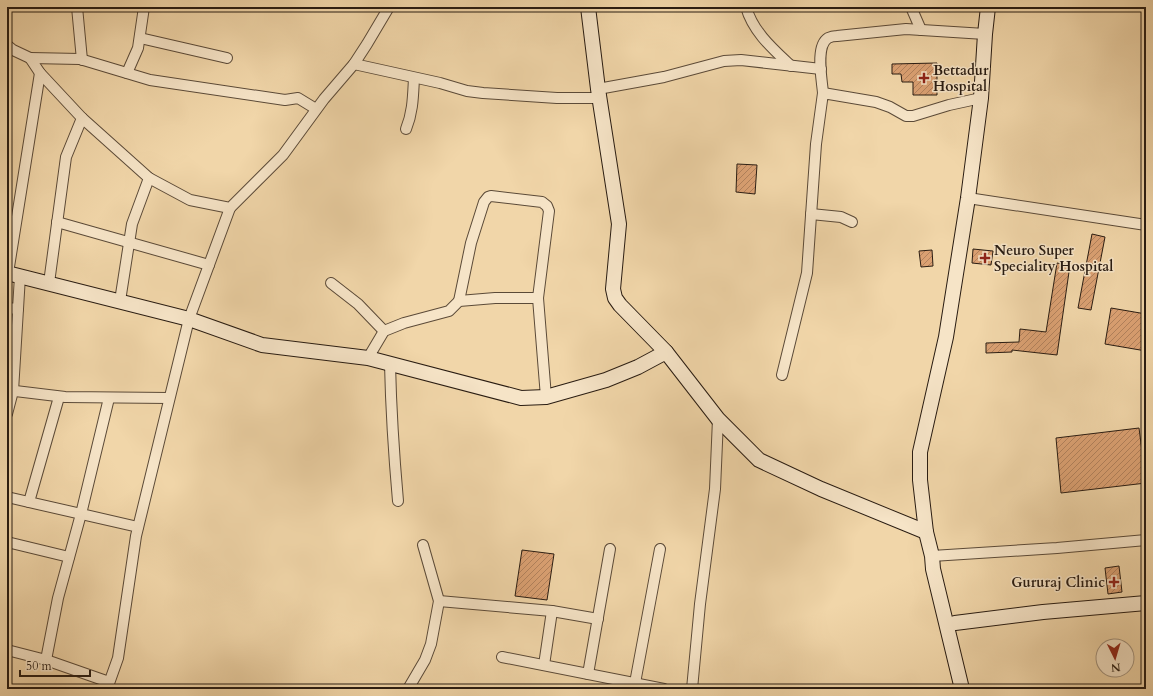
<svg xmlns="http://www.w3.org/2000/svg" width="1153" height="696" font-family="Cardo,serif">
	<defs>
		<pattern id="building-hatch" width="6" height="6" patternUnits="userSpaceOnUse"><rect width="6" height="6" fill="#dba173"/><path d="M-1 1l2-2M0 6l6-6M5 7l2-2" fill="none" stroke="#b2825d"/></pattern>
	</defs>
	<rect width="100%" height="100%" fill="#f1d6a9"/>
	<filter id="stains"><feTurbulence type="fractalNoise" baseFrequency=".005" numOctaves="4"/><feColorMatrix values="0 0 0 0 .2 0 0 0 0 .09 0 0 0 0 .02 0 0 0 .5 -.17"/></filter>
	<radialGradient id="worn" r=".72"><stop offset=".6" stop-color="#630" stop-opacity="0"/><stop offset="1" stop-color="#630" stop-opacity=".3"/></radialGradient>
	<g fill="url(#building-hatch)" stroke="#291c12">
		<path d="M937 63V95H913V82H902L901 74H892V64Z"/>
		<path d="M737 164 757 165 755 194 736 192Z"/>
		<path d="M1092 234 1105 237 1091 310 1078 308Z"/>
		<path d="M973 249 993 251 991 265 972 263Z"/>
		<path d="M932 250 933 266 921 267 919 251Z"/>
		<path d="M1057 263 1070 265 1057 355 1012 350V352L986 353V343L1019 342 1020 329 1046 332Z"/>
		<path d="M1111 308 1146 314V351L1105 344Z"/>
		<path d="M1139 428 1146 483 1061 493 1056 438Z"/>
		<path d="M522 550 554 554 547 600 515 596Z"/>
		<path d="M1119 566 1122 592 1108 594 1105 568Z"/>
	</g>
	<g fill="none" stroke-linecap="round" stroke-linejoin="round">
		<g stroke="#5b4a38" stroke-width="12">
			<g id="street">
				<path d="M77 7 82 60"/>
				<path d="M746 7C753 32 773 49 791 66"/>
				<path d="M911 7 921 30"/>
				<path d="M140 40V38L227 58"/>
				<path d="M7 45 13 50 30 58 40 73 82 118 149 178 190 200 230 208 283 155 324 99 354 64 367 44 389 7"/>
				<path d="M30 58 80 59 150 80 285 100 298 98 316 109"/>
				<path d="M354 64 440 83 467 91 483 93 557 98H599"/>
				<path d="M127 73 138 48 144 7"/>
				<path d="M598 89 664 77 724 61 741 60 821 69"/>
				<path d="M823 93C822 80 815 46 828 38 830 37 834 36 837 36L906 29 985 34"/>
				<path d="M406 129C413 112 413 96 414 78"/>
				<path d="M968 198 1146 225"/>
				<path d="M811 214 841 217 852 222"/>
				<path d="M57 222 209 265"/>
				<path d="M8 273 40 73"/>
				<path d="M49 283 66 157 82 118"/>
				<path d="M331 283 358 304 384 331"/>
				<path d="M120 301 132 224 149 178"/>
				<path d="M459 301 471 243 484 202 488 197 491 196 542 202 547 206 549 211 538 298"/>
				<path d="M7 308 18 309"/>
				<path d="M368 358 384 331 404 323 449 311 459 301 495 298H538L546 397"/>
				<path d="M390 364C391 410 394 456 398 501"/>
				<path d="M782 375 807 273 816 144 823 93 876 102 890 107 906 116H913L949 105 981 98"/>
				<path d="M7 390 65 397 169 398"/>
				<path d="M7 414 13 391 20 276"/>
				<path d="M7 497 138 527"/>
				<path d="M29 502 59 397"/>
				<path d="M7 542 69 557"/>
				<path d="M932 556 1057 548 1146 540"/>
				<path d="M439 601 552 611 598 619"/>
				<path d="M7 650 46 660 109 682"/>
				<path d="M502 657 664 689"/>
				<path d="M46 660 58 598 81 514 109 398"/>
				<path d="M544 665 552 611"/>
				<path d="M588 674 610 549"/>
				<path d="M635 683 660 549"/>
				<path d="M107 689 118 658 136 536 189 319 230 208"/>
				<path d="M408 689 425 660 431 644 439 601 423 545"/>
				<path d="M692 689 700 604 715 489 718 419"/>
			</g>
		</g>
		<g stroke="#291c12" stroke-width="16">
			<g id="secondary">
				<path d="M588 7 598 89 619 224 613 289 615 298 620 305 666 352"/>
				<path d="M7 273 189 319 262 345 368 358 521 398 546 397 606 380 638 367 666 352 718 419 759 460 821 489 926 532"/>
				<path d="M955 623 1043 612 1146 603"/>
				<path d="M962 689 933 569 932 556 926 532 920 480V452L946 337 968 198 981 98 985 34 988 7"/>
			</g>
		</g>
		<use href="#street" stroke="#f6e4c7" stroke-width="10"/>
		<use href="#secondary" stroke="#f6e4c7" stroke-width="14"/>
	</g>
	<g fill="#8f2418" stroke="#f6e4c7" stroke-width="1.5">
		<path d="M922 72h4v4h4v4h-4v4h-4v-4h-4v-4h4z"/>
		<path d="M983 252h4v4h4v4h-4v4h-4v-4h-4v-4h4z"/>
		<path d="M1112 576h4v4h4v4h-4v4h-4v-4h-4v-4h4z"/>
	</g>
	<g text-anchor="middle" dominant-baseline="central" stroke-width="3" stroke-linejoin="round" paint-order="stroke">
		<g font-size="14" font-weight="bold" fill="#291c12" stroke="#f6e4c7" text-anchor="start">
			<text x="933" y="70">Bettadur<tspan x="933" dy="16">Hospital</tspan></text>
			<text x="994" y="250">Neuro Super<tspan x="994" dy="16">Speciality Hospital</tspan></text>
			<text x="1105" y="582" text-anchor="end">Gururaj Clinic</text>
		</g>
	</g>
	<rect width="1153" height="696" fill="none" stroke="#f1d6a9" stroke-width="24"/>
	<rect x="8" y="8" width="1137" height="680" fill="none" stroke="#291c12" stroke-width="2"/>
	<rect x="12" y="12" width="1129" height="672" fill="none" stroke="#291c12"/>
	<g transform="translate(1115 658) rotate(175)"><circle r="19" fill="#f6e4c7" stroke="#a4947f"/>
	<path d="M0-3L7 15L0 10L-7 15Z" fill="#8f2418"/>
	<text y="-6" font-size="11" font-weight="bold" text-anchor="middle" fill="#291c12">N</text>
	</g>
	<path d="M20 670v6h70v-6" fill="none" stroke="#291c12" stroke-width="2"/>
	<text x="26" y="670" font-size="12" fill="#291c12" stroke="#f6e4c7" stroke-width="3" paint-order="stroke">50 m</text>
	<rect width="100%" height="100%" filter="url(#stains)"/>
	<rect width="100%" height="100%" fill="url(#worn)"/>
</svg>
